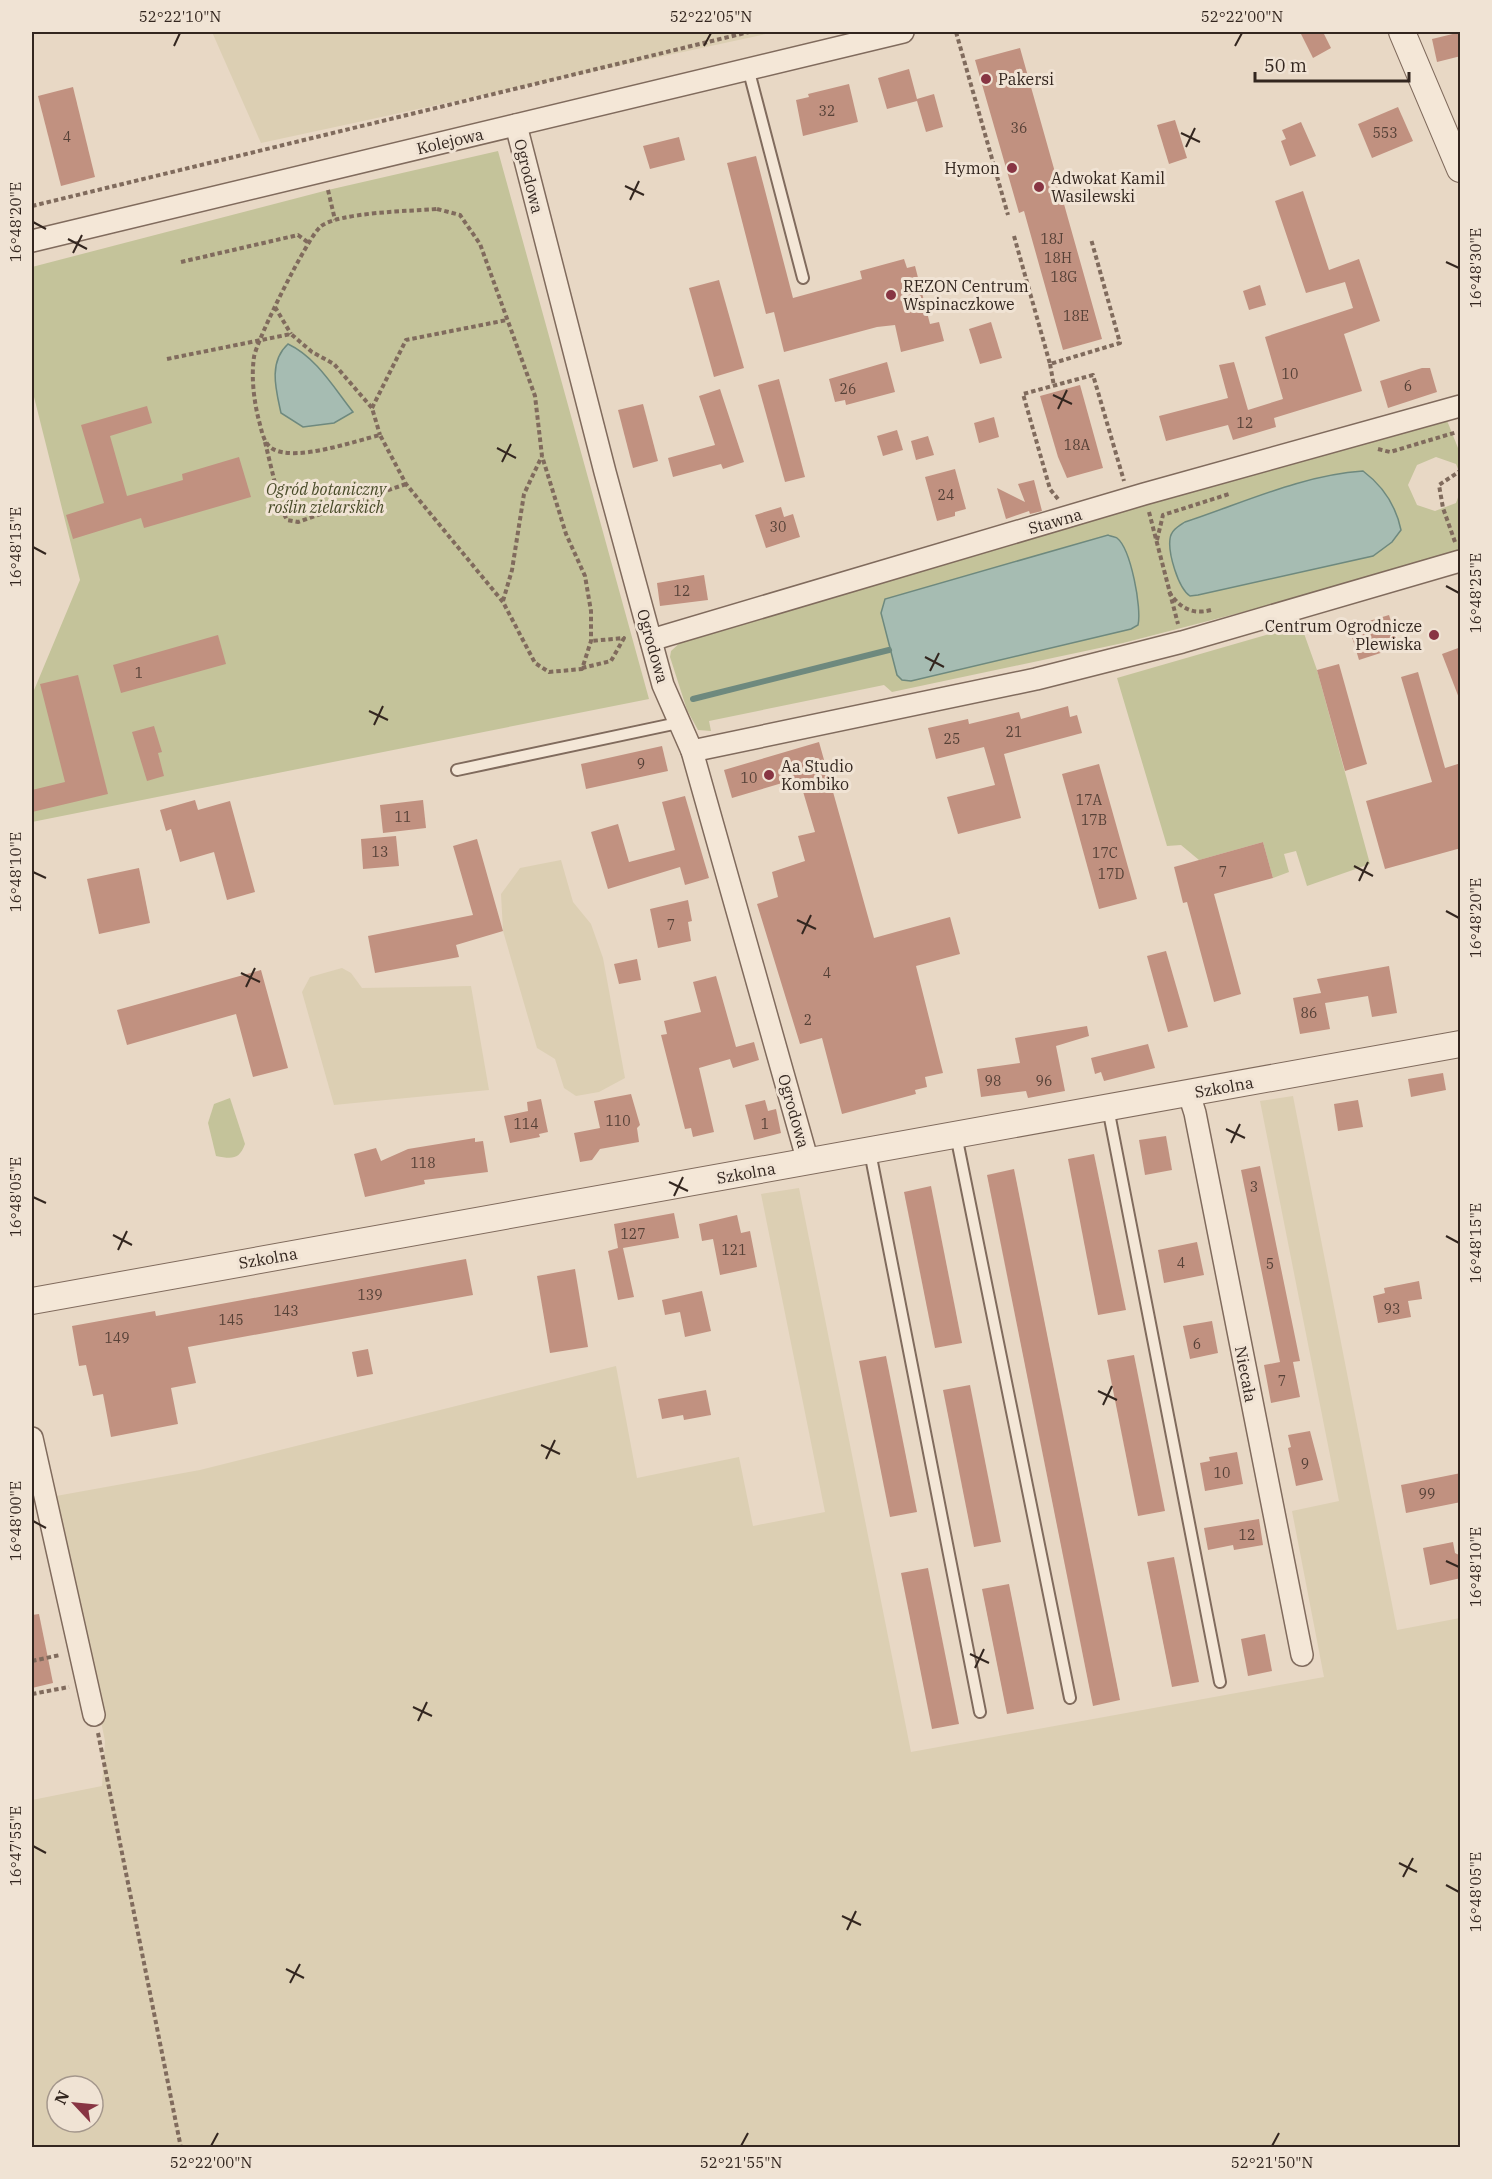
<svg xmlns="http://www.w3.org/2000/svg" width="1492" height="2179" font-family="'IBM Plex Serif',serif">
	<rect width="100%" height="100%" fill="#e8d8c5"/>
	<g fill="#dccfb3" fill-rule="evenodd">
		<path d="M212 32H775L261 143Z"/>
		<path d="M561 860 573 902 591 924 603 958 625 1078 599 1092 576 1096 564 1088 555 1059 537 1048 503 931 501 894 520 868Z"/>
		<path d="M342 968 351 973 362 988 471 986 489 1090 334 1105 302 992 310 977Z"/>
		<path d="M1293 1096 1397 1630 1460 1618V2147H32V1800L102 1786 105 1741 56 1496 200 1470 616 1366 637 1478 739 1457 753 1526 825 1512 761 1194 799 1188 911 1752 1324 1677 1292 1511 1339 1501 1260 1101ZM57 2086H93V2122H57Z"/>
	</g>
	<g fill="#c4c39a">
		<path d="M498 151 649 699 32 822V695L80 580 32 389V267L328 190Z"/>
		<path d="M1446 418 1460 453V467L1458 469 1456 464 1436 457 1417 465 1408 485 1417 505 1435 511 1456 503 1460 492V556L1123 643 892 692 884 685 709 721 711 731 698 730 687 710 670 657 671 651 684 639Z"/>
		<path d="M1301 625 1317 670 1370 864 1307 886 1296 851 1284 854 1289 872 1273 878 1263 842 1199 860 1181 845 1167 846 1117 678Z"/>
		<path d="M230 1098 245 1144C239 1160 232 1159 216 1156L208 1123 214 1104Z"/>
	</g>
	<g fill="#a6bcb2" stroke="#6e897e" stroke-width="1.5">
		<path d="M288 344C316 357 334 388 353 412L334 423 303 427 281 413C276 390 268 362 288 344Z"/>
		<path d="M1363 471C1383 486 1396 506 1401 530L1392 542 1373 556 1198 595 1190 596C1178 588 1168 553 1170 539 1171 530 1179 526 1185 522 1243 503 1302 475 1363 471Z"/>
		<path d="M1108 535C1109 536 1116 537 1117 538 1131 549 1142 609 1138 625L1131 629 911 681 902 680 897 675 881 613 885 599Z"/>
	</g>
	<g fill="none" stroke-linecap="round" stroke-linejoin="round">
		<path stroke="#6e897e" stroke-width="6" d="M693 699 889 650"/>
	</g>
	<g fill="#c19180">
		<path d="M1300 32H1323L1331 48 1313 58Z"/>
		<path d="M1461 32V56L1437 62 1432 39Z"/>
		<path d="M1020 48 1102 339 1063 350 1024 211 1019 213 975 60Z"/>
		<path d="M909 69 917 99 934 94 943 127 926 132 917 101 887 109 878 78Z"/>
		<path d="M849 84 858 122 803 136 796 100 809 97 808 94Z"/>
		<path d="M73 87 95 177 61 186 38 96Z"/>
		<path d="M1398 107 1413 141 1372 158 1358 124Z"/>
		<path d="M1175 120 1187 158 1169 164 1157 125Z"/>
		<path d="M1301 122 1316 156 1290 166 1281 141 1286 139 1282 130Z"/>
		<path d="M679 137 685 160 650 169 643 146Z"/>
		<path d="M756 156 793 298 862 279 860 271 904 259 907 268 915 266 930 324 939 322 944 341 901 352 895 325 877 327 784 352 774 312 766 314 727 163Z"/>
		<path d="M1303 191 1329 270 1359 259 1380 321 1344 334 1362 391 1274 418 1276 427 1233 440 1228 425 1166 441 1159 416 1228 398 1219 365 1234 362 1248 410 1283 399 1265 337 1353 308 1345 282 1306 293 1275 201Z"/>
		<path d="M719 280 744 368 714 377 689 288Z"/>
		<path d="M1260 285 1266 305 1249 310 1243 291Z"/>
		<path d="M991 322 1002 358 980 364 969 329Z"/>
		<path d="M887 362 895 392 846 405 845 400 835 402 829 379Z"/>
		<path d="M1422 368H1430L1437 392 1388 408 1380 381Z"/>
		<path d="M779 379 805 477 785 482 758 385Z"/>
		<path d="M1080 385 1103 468 1067 478 1058 457 1040 396Z"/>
		<path d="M720 389 744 462 723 469 721 464 673 477 668 458 715 445 699 396Z"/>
		<path d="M643 404 658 461 633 468 618 410Z"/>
		<path d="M147 406 152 423 110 436 127 496 183 480 182 474 239 457 251 497 144 528 141 518 73 539 66 515 104 503 81 425Z"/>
		<path d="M994 417 999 437 979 443 974 423Z"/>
		<path d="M897 430 903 450 883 456 877 436Z"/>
		<path d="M928 436 934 455 916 460 911 441Z"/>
		<path d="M955 469 966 509 955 512V516L937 521 925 477Z"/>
		<path d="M1034 480 1042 511 1030 514 1029 511 1006 519 997 488 1025 502 1018 484Z"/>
		<path d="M781 507 784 517 793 514 800 537 766 548 755 515Z"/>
		<path d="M704 575 708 600 660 606 657 583Z"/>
		<path d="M1389 615 1399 647 1359 660 1349 627Z"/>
		<path d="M218 635 226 664 121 693 113 665Z"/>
		<path d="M1461 647V697L1459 698 1442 654Z"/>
		<path d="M1339 664 1367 764 1345 771 1317 670Z"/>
		<path d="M1418 672 1445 768 1461 763V848L1385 869 1366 801 1432 782 1401 677Z"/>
		<path d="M78 675 108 794 32 812V790L65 782 40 684Z"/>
		<path d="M1068 706 1070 717 1077 715 1082 733 1004 754 1021 818 958 834 947 797 995 785 984 747 936 759 928 728 968 719 969 724 1019 712 1021 719Z"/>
		<path d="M154 726 162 752 158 753 164 776 147 781 132 732Z"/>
		<path d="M819 742 874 938 950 917 960 954 916 966 943 1073 925 1077 927 1087 915 1090 916 1094 842 1114 822 1038 800 1044 757 904 778 897 772 872 805 861 798 836 815 832 799 778 732 798 724 770Z"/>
		<path d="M662 746 668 771 586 789 581 764Z"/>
		<path d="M1099 764 1137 899 1099 909 1062 774Z"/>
		<path d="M685 796 709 878 685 885 680 867 608 889 591 832 618 824 629 862 675 850 662 802Z"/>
		<path d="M195 800 198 810 230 801 255 892 227 900 214 852 180 862 171 829 166 831 160 810Z"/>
		<path d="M423 800 426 828 383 833 380 805Z"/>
		<path d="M396 836 399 866 363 869 361 839Z"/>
		<path d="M477 839 503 931 456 945 459 957 375 973 368 936 473 915 453 846Z"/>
		<path d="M1263 842 1273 878 1214 894 1241 994 1214 1002 1187 902 1183 903 1174 867Z"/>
		<path d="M139 868 150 923 99 934 87 879Z"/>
		<path d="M688 900 692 921 688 922 691 941 658 948 650 909Z"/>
		<path d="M1166 951 1188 1027 1168 1032 1147 956Z"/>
		<path d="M637 959 641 980 619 984 614 964Z"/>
		<path d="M1389 966 1397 1013 1372 1017 1368 996 1325 1003 1330 1029 1300 1034 1293 998 1321 993 1317 979Z"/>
		<path d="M261 970 288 1068 253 1077 236 1014 127 1045 117 1010Z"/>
		<path d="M716 976 736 1047 754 1042 759 1060 733 1068 730 1059 699 1068 714 1132 693 1137 691 1128 685 1129 661 1035 667 1034 664 1021 701 1012 693 982Z"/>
		<path d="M1087 1026 1089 1036 1056 1046 1065 1091 1028 1098 1026 1091 981 1097 977 1069 1020 1063 1015 1038Z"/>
		<path d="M1148 1044 1155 1068 1104 1081 1101 1072 1095 1074 1091 1058Z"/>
		<path d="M1443 1073 1446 1090 1411 1097 1408 1079Z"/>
		<path d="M631 1094 640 1125 637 1128 639 1142 600 1149 592 1160 580 1162 574 1133 600 1128 594 1101Z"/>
		<path d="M541 1099 548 1132 539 1134 540 1137 510 1143 504 1116 528 1111 527 1102Z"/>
		<path d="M765 1100 768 1111 776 1109 781 1133 754 1140 745 1105Z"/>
		<path d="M1358 1100 1363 1127 1338 1131 1334 1104Z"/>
		<path d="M1166 1136 1172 1170 1145 1175 1139 1140Z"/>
		<path d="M475 1138V1142L483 1141 488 1172 424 1180 425 1184 365 1197 354 1154 376 1148 381 1161 408 1149Z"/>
		<path d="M1094 1154 1126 1310 1098 1315 1068 1159Z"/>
		<path d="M1260 1166 1300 1361 1293 1362 1300 1397 1271 1403 1264 1365 1280 1362 1241 1170Z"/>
		<path d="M1014 1169 1120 1700 1093 1706 987 1175Z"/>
		<path d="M931 1186 962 1343 935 1348 904 1192Z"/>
		<path d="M674 1213 679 1238 623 1248 634 1297 618 1300 608 1251 618 1248 614 1224Z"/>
		<path d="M737 1215 741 1233 750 1231 757 1267 720 1275 713 1239 702 1241 699 1224Z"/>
		<path d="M1197 1242 1204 1275 1164 1283 1158 1250Z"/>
		<path d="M466 1259 473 1295 188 1347 196 1383 171 1388 178 1424 111 1437 103 1394 93 1396 86 1365 79 1366 72 1326 155 1311 156 1316Z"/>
		<path d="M575 1269 588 1347 550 1353 537 1276Z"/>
		<path d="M1419 1281 1422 1299 1408 1301 1411 1317 1378 1323 1373 1296 1385 1293 1384 1288Z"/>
		<path d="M702 1291 711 1331 685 1337 680 1312 665 1315 662 1300Z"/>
		<path d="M1212 1321 1218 1353 1190 1359 1183 1326Z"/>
		<path d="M368 1349 373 1374 357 1377 352 1352Z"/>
		<path d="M1134 1355 1165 1511 1138 1516 1107 1360Z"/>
		<path d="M886 1356 917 1512 890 1517 859 1361Z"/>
		<path d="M970 1385 1001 1542 974 1547 943 1390Z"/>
		<path d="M706 1390 711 1415 684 1420 683 1415 662 1419 658 1399Z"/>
		<path d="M1310 1431 1323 1480 1296 1486 1288 1448 1291 1447 1288 1435Z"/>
		<path d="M1237 1452 1243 1484 1205 1491 1200 1463 1210 1461 1209 1457Z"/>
		<path d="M1461 1473V1502L1406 1513 1401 1485Z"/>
		<path d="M1259 1519 1263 1545 1234 1550 1233 1545 1208 1550 1204 1528Z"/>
		<path d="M1453 1542 1455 1553 1461 1556 1458 1565 1461 1578 1430 1585 1423 1548Z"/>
		<path d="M1174 1557 1199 1682 1172 1687 1147 1562Z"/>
		<path d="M928 1568 959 1724 932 1729 901 1573Z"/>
		<path d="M1009 1584 1034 1709 1007 1714 982 1589Z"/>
		<path d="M39 1614 53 1683 32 1688V1615Z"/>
		<path d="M1265 1634 1272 1671 1248 1676 1241 1639Z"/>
	</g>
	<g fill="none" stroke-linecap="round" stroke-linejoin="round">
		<g stroke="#806b5d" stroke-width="14">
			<g id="service">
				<path d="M748 68 803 278"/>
				<path d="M457 770 678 723"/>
				<path d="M1108 1108 1220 1682"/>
				<path d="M956 1135 1070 1698"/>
				<path d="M870 1152 980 1712"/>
			</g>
		</g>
		<g stroke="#806b5d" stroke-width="24">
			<g id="minor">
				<path d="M516 125 605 472 663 685 692 751 808 1162"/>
				<path d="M32 241 903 32"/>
				<path d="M651 640 1144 494 1460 406"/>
				<path d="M692 751 1036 679 1182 642 1460 561"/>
				<path d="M1189 1094 1195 1113 1302 1655"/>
				<path d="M32 1438 94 1715"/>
			</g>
		</g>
		<g stroke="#806b5d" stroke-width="28">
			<g id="tertiary">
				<path d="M1402 32 1460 169"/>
				<path d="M32 1301 1460 1044"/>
			</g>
		</g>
		<g stroke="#806b5d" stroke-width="4" stroke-dasharray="4.5 3" stroke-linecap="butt">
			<path d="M956 32 1008 215"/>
			<path d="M328 190 335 220"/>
			<path d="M32 206 749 32"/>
			<path d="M437 209 460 215 480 244 535 396 542 456 566 534 585 576 591 611V641L582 669 549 672 535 663 503 602 406 484 380 435C355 441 296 462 273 449 263 443 262 431 259 421 254 401 251 378 254 357 257 339 307 239 320 227 337 212 413 211 437 209Z"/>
			<path d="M1014 236 1050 364 1120 343 1091 239"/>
			<path d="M181 262 298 235 310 244"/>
			<path d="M275 307 291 334"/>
			<path d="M167 359 291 334 312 352 334 364 372 408 380 435"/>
			<path d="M1050 364 1054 386"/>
			<path d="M372 408 406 340 507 320"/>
			<path d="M265 442 281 508 287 520 298 522 406 484"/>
			<path d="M1378 449 1390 452 1457 432"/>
			<path d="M1058 499 1050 489 1023 394 1093 375 1124 481"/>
			<path d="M1149 512 1178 624"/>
			<path d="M1157 540 1163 515 1229 494"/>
			<path d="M1455 542 1443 508 1439 485 1460 471"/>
			<path d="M1169 592C1180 608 1192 615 1211 610"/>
			<path d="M503 601 512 570 524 494 542 456"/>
			<path d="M582 668 611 661 624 638 591 641"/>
			<path d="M32 1661 60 1655"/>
			<path d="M32 1694 69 1687"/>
			<path d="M98 1733 181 2148"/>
		</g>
		<use href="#service" stroke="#f4e7d7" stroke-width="10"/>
		<use href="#minor" stroke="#f4e7d7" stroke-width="21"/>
		<use href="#tertiary" stroke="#f4e7d7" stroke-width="26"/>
	</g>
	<path fill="none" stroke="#33261f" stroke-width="2" d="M174 46 180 33M704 46 711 33M1235 46 1242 33M1181 133 1200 142M1186 147 1195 128M625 186 644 195M630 200 639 181M33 222 46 229M68 239 87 249M73 253 82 235M1446 262 1459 268M1053 395 1072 404M1058 409 1067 390M497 448 516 458M502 462 511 444M33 547 46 554M1446 586 1459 593M925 657 944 667M930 671 939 653M369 711 388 720M374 725 383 706M1354 866 1373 876M33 872 46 878M1359 881 1368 862M1446 911 1459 918M797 920 816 929M802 934 811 915M241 973 260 982M246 987 255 968M1226 1129 1245 1138M1231 1143 1240 1124M669 1182 688 1191M674 1196 683 1177M33 1197 46 1203M113 1235 132 1245M1446 1236 1459 1243M118 1250 127 1231M1098 1391 1117 1400M1103 1405 1112 1386M541 1445 560 1454M546 1459 555 1440M33 1521 46 1528M1446 1561 1459 1567M970 1654 989 1663M975 1668 984 1649M413 1707 432 1716M418 1721 427 1702M33 1846 46 1853M1399 1863 1417 1872M1403 1877 1413 1858M1446 1885 1459 1892M842 1916 861 1925M847 1930 856 1911M286 1969 304 1978M290 1983 300 1964M211 2146 218 2133M741 2146 748 2133M1272 2146 1279 2133"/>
	<g fill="#883543" stroke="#f0e3d4" stroke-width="2">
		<circle cx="986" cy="79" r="6"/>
		<circle cx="1012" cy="168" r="6"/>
		<circle cx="1039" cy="187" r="6"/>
		<circle cx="891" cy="295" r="6"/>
		<circle cx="1434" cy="635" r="6"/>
		<circle cx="769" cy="775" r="6"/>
	</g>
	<g text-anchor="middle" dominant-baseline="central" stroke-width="6" stroke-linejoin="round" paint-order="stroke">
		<g font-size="14" fill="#564137">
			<text x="827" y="111">32</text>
			<text x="1019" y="128">36</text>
			<text x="1385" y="133">553</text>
			<text x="67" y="137">4</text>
			<text x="1052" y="239">18J</text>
			<text x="1058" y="258">18H</text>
			<text x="1064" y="277">18G</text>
			<text x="1076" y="316">18E</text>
			<text x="1290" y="374">10</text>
			<text x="1408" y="386">6</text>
			<text x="848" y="389">26</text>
			<text x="1245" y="423">12</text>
			<text x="1077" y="445">18A</text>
			<text x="946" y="495">24</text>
			<text x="778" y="527">30</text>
			<text x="682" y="591">12</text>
			<text x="139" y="673">1</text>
			<text x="1014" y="732">21</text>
			<text x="952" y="739">25</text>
			<text x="641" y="764">9</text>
			<text x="749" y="778">10</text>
			<text x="1089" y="800">17A</text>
			<text x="403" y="817">11</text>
			<text x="1094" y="820">17B</text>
			<text x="380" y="852">13</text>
			<text x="1105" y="853">17C</text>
			<text x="1223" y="872">7</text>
			<text x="1111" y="874">17D</text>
			<text x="671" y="925">7</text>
			<text x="827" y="973">4</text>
			<text x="1309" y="1013">86</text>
			<text x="808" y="1020">2</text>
			<text x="993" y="1081">98</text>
			<text x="1044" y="1081">96</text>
			<text x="618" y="1121">110</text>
			<text x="526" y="1124">114</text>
			<text x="765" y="1124">1</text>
			<text x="423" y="1163">118</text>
			<text x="1254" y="1187">3</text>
			<text x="633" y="1234">127</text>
			<text x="734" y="1250">121</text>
			<text x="1181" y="1263">4</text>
			<text x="1270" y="1264">5</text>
			<text x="370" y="1295">139</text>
			<text x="1392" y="1309">93</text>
			<text x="286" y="1311">143</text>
			<text x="231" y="1320">145</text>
			<text x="117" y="1338">149</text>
			<text x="1197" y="1344">6</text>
			<text x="1282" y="1381">7</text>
			<text x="1305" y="1464">9</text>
			<text x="1222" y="1473">10</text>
			<text x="1427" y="1494">99</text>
			<text x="1247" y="1535">12</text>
		</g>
		<g font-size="16" fill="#33261f" stroke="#f0e3d4" text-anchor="start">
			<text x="998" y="79">Pakersi</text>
			<text x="1000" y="168" text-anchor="end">Hymon</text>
			<text x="1051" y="178">Adwokat Kamil<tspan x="1051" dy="18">Wasilewski</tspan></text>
			<text x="903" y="286">REZON Centrum<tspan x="903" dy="18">Wspinaczkowe</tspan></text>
			<text x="1422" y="626" text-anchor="end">Centrum Ogrodnicze<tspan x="1422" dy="18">Plewiska</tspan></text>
			<text x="781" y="766">Aa Studio<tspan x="781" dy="18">Kombiko</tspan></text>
		</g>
		<g font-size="16" fill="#33261f" stroke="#f0e3d4">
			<text transform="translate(450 141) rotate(-13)">Kolejowa</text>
			<text transform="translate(529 176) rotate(76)">Ogrodowa</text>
			<text transform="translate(1055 521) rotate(-16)">Stawna</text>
			<text transform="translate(653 646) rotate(74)">Ogrodowa</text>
			<text transform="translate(1224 1087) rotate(-10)">Szkolna</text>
			<text transform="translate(794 1111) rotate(74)">Ogrodowa</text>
			<text transform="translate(746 1173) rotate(-10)">Szkolna</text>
			<text transform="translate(268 1258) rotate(-10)">Szkolna</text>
			<text transform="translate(1246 1374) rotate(79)">Niecała</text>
		</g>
		<g font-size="16" font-style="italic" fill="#494c29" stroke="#f0e3d4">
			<text x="326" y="489">Ogród botaniczny<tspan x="326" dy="18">roślin zielarskich</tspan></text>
		</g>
	</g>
	<rect width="1492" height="2179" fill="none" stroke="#f0e3d4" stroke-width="66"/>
	<g transform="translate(75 2104) rotate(296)"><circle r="28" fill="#f0e3d4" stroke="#a4978c" stroke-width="1.5"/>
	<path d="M0-4.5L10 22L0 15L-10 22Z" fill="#883543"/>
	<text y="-9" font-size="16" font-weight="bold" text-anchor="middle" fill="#33261f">N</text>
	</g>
	<path d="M1255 72v9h154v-9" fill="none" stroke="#33261f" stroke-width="3"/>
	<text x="1264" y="72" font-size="18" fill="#33261f" stroke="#f0e3d4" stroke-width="4.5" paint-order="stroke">50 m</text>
	<rect x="33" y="33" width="1426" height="2113" fill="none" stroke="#33261f" stroke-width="2"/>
	<g font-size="15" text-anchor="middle" fill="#33261f">
		<text x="180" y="22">52°22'10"N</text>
		<text x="711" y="22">52°22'05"N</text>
		<text x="1242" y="22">52°22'00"N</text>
		<text transform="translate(16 222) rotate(-90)" y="5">16°48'20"E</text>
		<text transform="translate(1476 268) rotate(-90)" y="5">16°48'30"E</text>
		<text transform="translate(16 547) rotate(-90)" y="5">16°48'15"E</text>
		<text transform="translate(1476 593) rotate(-90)" y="5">16°48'25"E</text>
		<text transform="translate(16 872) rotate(-90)" y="5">16°48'10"E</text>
		<text transform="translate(1476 918) rotate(-90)" y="5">16°48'20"E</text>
		<text transform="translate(16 1197) rotate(-90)" y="5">16°48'05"E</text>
		<text transform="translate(1476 1243) rotate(-90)" y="5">16°48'15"E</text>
		<text transform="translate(16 1521) rotate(-90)" y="5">16°48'00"E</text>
		<text transform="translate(1476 1567) rotate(-90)" y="5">16°48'10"E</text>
		<text transform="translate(16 1846) rotate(-90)" y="5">16°47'55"E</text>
		<text transform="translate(1476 1892) rotate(-90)" y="5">16°48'05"E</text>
		<text x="211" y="2168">52°22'00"N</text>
		<text x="741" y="2168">52°21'55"N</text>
		<text x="1272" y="2168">52°21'50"N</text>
	</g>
</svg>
